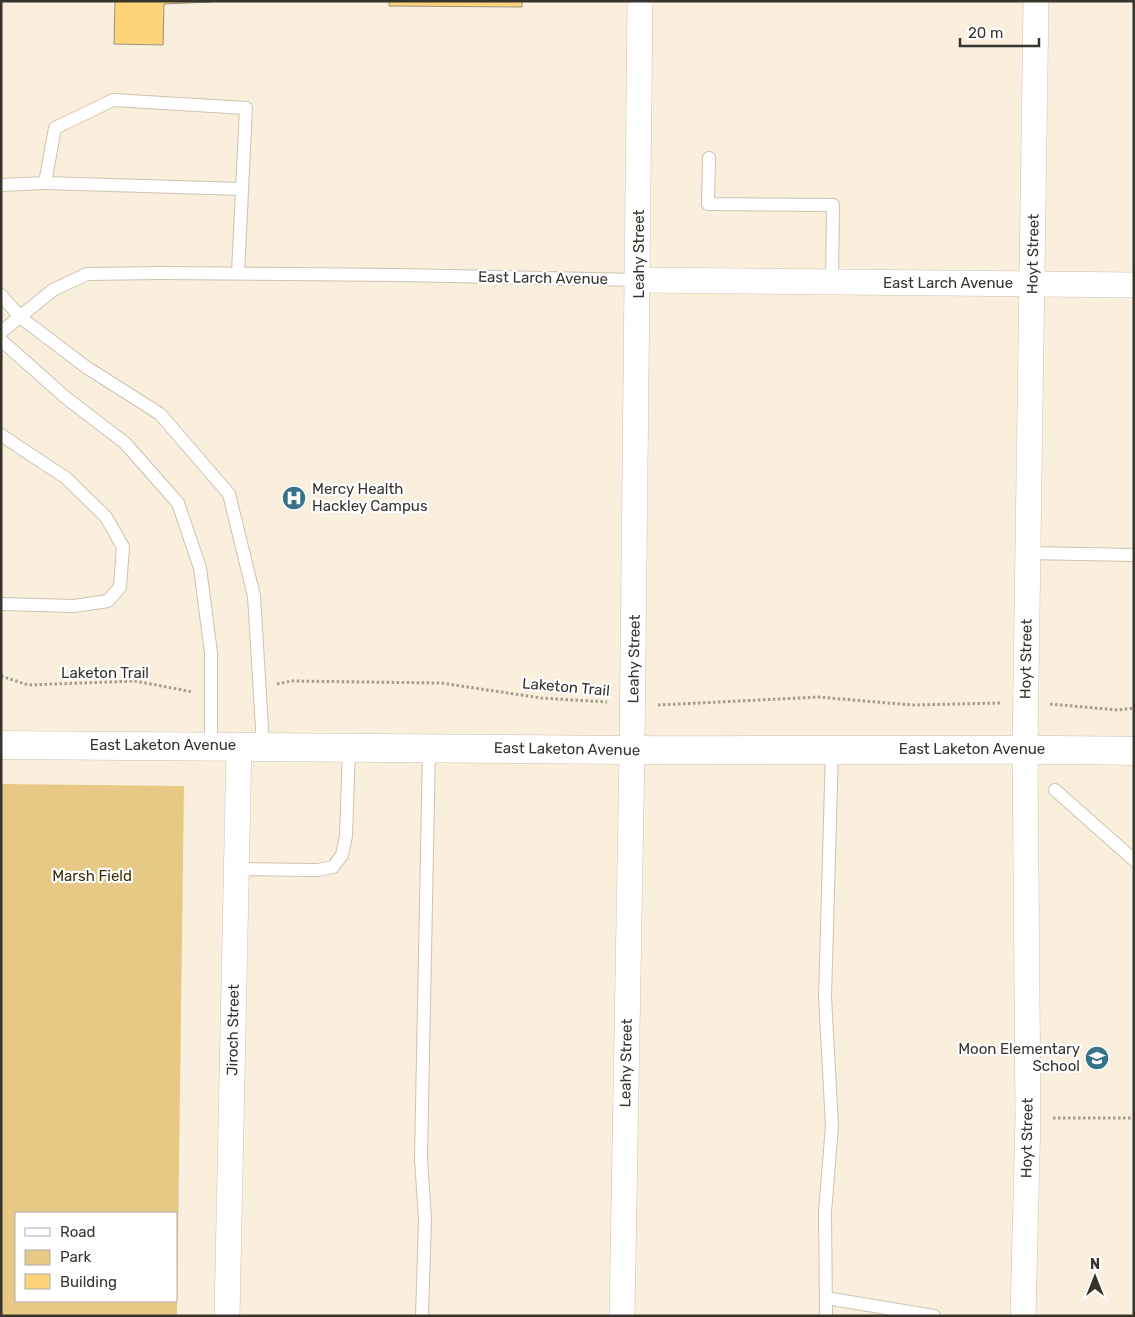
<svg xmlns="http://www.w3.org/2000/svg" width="1135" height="1317" font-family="Rubik,sans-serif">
	<rect width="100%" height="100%" fill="#f9efdc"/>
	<path fill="#e7c884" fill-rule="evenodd" d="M1 784 184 786 177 1316H1ZM16 1213H176V1301H16Z"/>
	<g fill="#fed47b" stroke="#9a9280">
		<path d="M115 1H211V2L164 4 163 45 114 44Z"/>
		<path d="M389 1H522V7L389 6Z"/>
	</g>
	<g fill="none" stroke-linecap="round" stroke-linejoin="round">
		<g stroke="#ccc3b0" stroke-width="14">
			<g id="service">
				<path d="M709 158 708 204 833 205 832 283"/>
				<path d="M45 183 242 189"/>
				<path d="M1 185 45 183 55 128 113 100 246 108 238 273"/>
				<path d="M1 295 20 317 86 367 160 414 229 494 254 596 263 745"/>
				<path d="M1 332 53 290 87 274 160 273 400 275 639 280"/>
				<path d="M1 340 65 397 125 443 178 503 200 568 211 653V745"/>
				<path d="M1 435 66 478 106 517 123 547 120 587 108 601 74 606 1 604"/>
				<path d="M1028 553 1134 555"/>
				<path d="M1055 790 1134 860"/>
				<path d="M236 869 318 870 333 867 342 855 346 836 349 747"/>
				<path d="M826 1298 934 1316"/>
				<path d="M422 1316 425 1219 421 1159 429 748"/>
				<path d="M826 1316 825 1212 832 1126 825 997 832 750"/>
			</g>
		</g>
		<g stroke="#ccc3b0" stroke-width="26">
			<g id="minor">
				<path d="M639 280 1134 285"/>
				<path d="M227 1316 239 745"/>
				<path d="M622 1316 632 750 640 1"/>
				<path d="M1023 1316 1028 1117 1025 749 1036 1"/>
			</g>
		</g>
		<g stroke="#ccc3b0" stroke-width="29">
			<path id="secondary" d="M1 745C212 745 422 750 633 750 800 751 967 748 1134 751"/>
		</g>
		<g stroke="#a39c8e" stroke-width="3" stroke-dasharray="2.5 2.5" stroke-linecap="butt">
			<path d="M1 676 28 685 135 681 193 692"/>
			<path d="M277 684 291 681 441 683 541 698 607 702"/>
			<path d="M1050 704 1118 710 1134 708"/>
			<path d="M658 705 818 697 912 705 1001 703"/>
			<path d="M1053 1118H1134"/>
		</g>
		<use href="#service" stroke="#fff" stroke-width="12"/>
		<use href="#minor" stroke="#fff" stroke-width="25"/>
		<use href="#secondary" stroke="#fff" stroke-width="28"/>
	</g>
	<defs>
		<g id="hospital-disc" transform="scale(1.25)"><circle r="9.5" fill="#347388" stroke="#fff"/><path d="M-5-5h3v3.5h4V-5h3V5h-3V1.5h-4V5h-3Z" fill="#fff"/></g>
		<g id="school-disc" transform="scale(1.25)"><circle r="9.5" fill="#347388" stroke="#fff"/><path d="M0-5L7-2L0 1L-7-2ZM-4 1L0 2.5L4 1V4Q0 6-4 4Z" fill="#fff"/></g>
	</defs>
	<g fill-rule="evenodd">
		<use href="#hospital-disc" x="294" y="498"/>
		<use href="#school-disc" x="1097" y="1058"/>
	</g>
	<g text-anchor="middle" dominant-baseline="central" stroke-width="4.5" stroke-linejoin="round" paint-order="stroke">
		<g font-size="15" fill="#37342c" stroke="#fff">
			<text transform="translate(639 254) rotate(-90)">Leahy Street</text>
			<text transform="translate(1033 254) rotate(-89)">Hoyt Street</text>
			<text transform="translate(543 278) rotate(1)">East Larch Avenue</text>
			<text x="948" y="283">East Larch Avenue</text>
			<text transform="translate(634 659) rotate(-89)">Leahy Street</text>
			<text transform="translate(1026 659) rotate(-89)">Hoyt Street</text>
			<text x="105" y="673">Laketon Trail</text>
			<text transform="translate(566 687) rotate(5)">Laketon Trail</text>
			<text x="163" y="745">East Laketon Avenue</text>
			<text transform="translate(567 749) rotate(1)">East Laketon Avenue</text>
			<text x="972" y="749">East Laketon Avenue</text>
			<text transform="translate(233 1030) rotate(-89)">Jiroch Street</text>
			<text transform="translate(626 1063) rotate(-89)">Leahy Street</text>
			<text transform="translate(1027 1138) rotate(-89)">Hoyt Street</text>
		</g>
		<g font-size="15" fill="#37342c" stroke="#fff" text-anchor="start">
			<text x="312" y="489">Mercy Health<tspan x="312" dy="17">Hackley Campus</tspan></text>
			<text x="1080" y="1049" text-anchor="end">Moon Elementary<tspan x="1080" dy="17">School</tspan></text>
		</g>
		<g font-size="15" fill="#3e2e05" stroke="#fff">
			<text x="92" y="876">Marsh Field</text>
		</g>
	</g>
	<rect width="1135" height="1317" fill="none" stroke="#37342c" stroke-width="5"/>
	<rect x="15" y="1212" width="162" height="90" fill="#ffffff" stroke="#afaeab"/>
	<rect x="25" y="1228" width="25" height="8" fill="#ffffff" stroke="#afaeab"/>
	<text x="60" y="1237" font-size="15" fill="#37342c">Road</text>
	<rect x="25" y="1250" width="25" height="15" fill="#e7c884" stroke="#afaeab"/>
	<text x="60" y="1262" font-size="15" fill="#37342c">Park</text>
	<rect x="25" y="1274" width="25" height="15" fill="#fed47b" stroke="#afaeab"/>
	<text x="60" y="1287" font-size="15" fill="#37342c">Building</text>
	<g transform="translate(1095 1277)" stroke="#ffffff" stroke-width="4" paint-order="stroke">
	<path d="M0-4L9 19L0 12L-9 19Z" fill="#37342c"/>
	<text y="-8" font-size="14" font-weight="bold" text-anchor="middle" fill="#37342c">N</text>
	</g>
	<path d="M960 38v8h79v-8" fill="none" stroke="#37342c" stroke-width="2.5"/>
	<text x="968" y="38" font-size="15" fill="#37342c" stroke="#ffffff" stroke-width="4" paint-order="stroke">20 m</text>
</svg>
